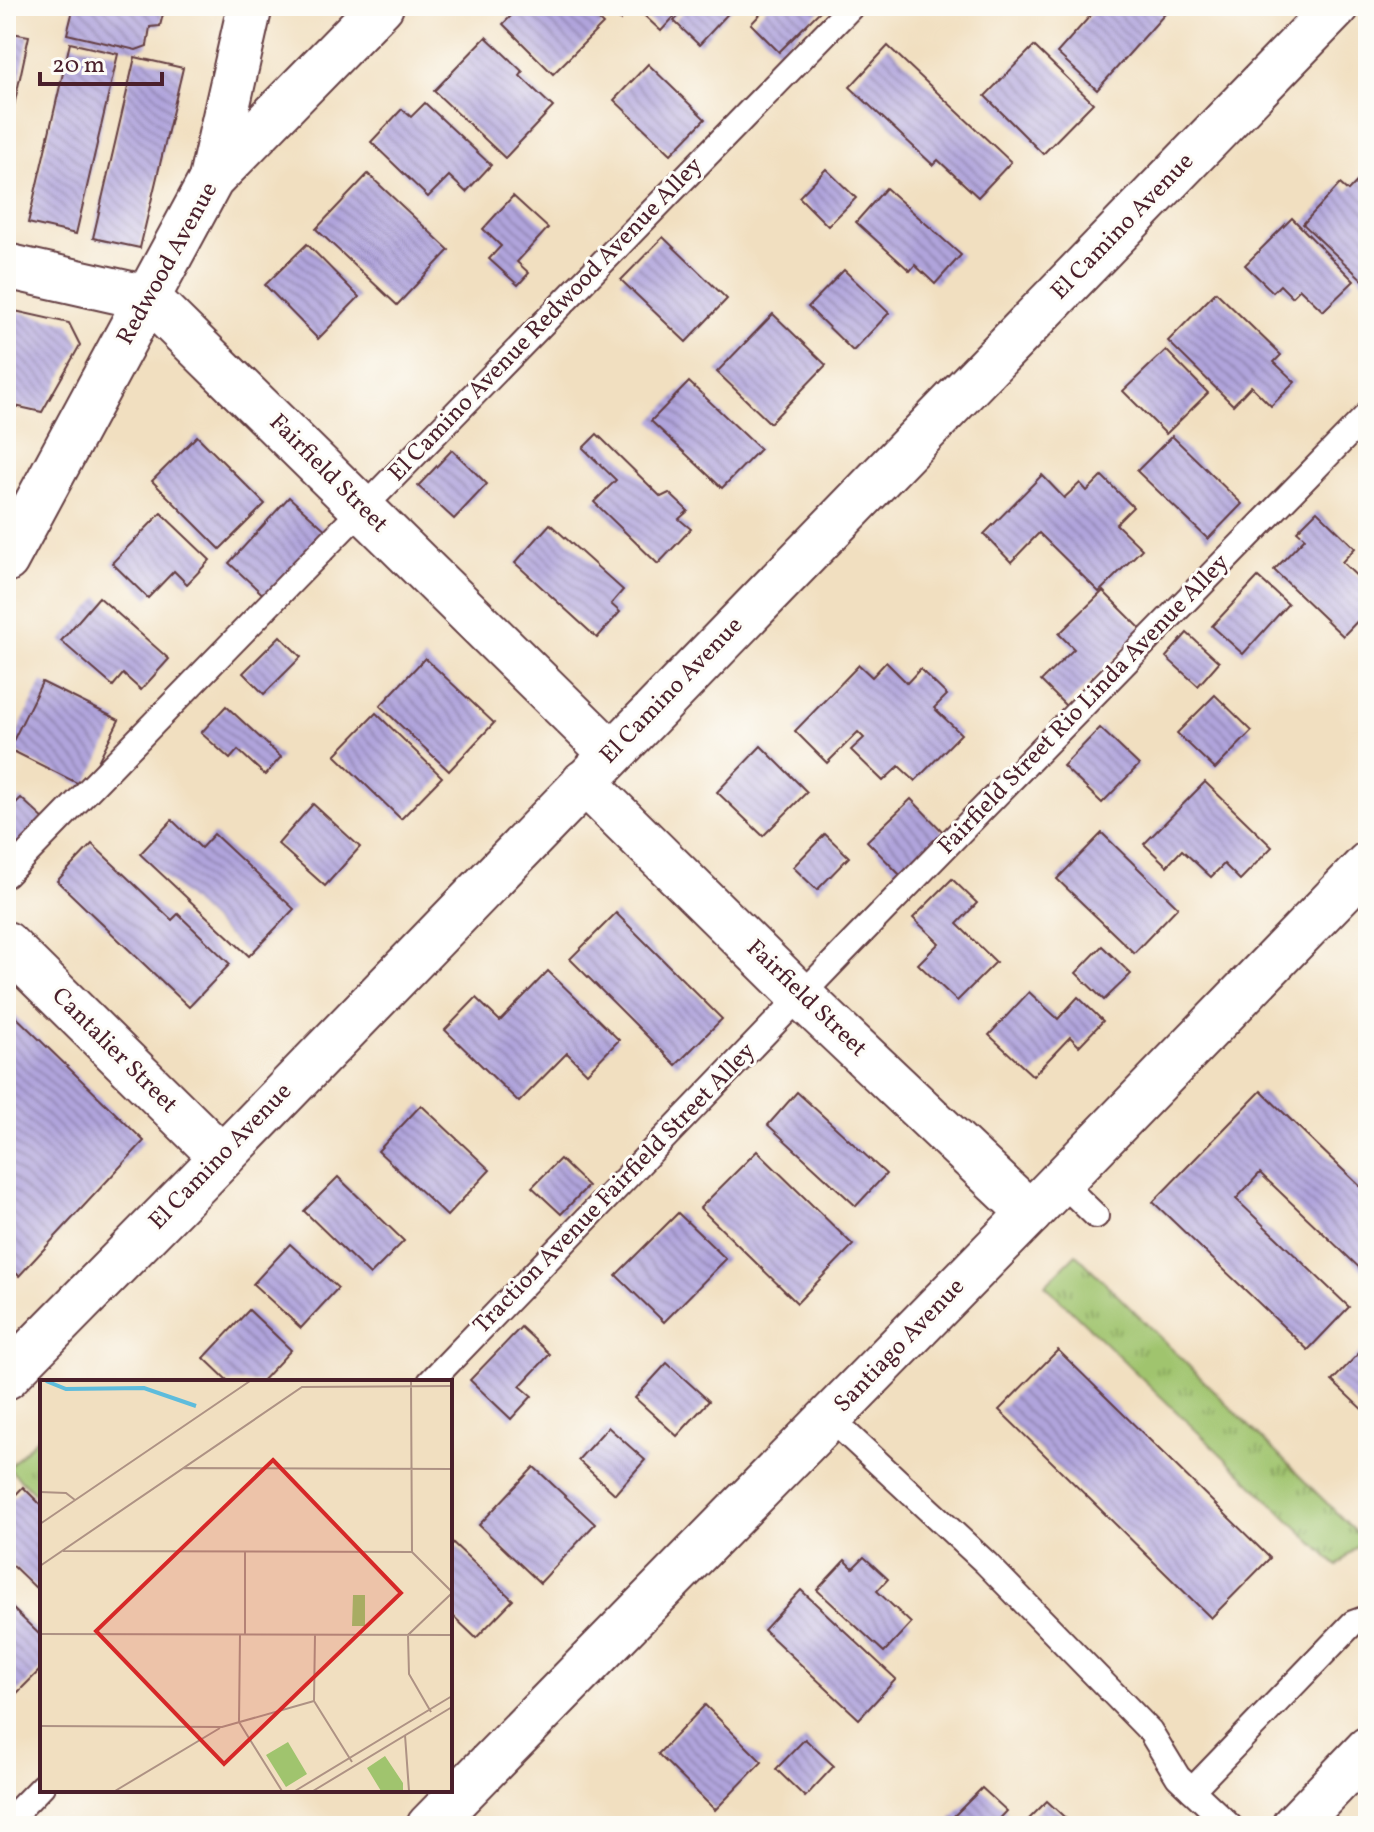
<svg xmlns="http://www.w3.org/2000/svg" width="1374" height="1832" font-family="Vollkorn,serif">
	<defs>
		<pattern id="grass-tufts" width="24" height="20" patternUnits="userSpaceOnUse" patternTransform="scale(2)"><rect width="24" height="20" fill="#a0c46e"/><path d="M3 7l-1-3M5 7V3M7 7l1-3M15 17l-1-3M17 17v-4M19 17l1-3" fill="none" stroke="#849f5b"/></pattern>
		<pattern id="building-back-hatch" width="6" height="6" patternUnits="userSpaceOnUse" patternTransform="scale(2)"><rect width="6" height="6" fill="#b0a4dc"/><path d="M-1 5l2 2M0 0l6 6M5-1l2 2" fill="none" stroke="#9185b3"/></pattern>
	</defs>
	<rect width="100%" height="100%" fill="#fdfcf7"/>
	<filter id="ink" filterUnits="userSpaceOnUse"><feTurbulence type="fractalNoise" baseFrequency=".0125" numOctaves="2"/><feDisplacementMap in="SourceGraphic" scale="16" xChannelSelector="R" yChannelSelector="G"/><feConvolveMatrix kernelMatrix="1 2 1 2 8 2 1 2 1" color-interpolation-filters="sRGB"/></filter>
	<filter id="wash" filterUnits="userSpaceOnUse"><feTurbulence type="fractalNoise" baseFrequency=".006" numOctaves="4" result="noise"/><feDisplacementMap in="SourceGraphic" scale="32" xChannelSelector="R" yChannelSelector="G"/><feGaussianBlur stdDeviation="1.8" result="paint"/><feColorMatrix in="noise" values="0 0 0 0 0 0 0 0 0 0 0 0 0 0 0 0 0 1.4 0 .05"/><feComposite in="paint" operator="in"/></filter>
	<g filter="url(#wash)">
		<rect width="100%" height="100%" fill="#f1dfc0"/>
		<g fill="url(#grass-tufts)" stroke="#75724c" stroke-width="2">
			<path d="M1076 1254 1364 1540 1337 1566 1045 1285Z"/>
			<path d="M42 1433V1500L8 1468Z"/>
		</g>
		<g id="blocks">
			<g fill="url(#building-back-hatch)">
				<path d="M74 6H165L160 26 150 27 147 46 136 50 67 34Z"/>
				<path d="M521 6H585L603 24 553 74 503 24Z"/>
				<path d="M604 6H633L620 20Z"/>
				<path d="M634 6H684L661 31Z"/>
				<path d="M688 6H735L699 45 674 21Z"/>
				<path d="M768 6H825L779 52 751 24Z"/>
				<path d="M1099 6H1172L1097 90 1057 53Z"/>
				<path d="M6 32 29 36 7 138 6 137Z"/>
				<path d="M486 37 523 72 520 76 553 107 505 158 434 91Z"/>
				<path d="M70 43 118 54 76 234 28 223Z"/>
				<path d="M888 46 1011 162 978 197 938 160 933 165 850 87Z"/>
				<path d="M1034 46 1093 103 1043 154 985 96Z"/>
				<path d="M135 57 183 68 140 248 93 238Z"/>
				<path d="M648 64 705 119 671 154 614 100Z"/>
				<path d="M425 103 491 165 466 192 449 176 428 197 371 142 402 109 411 117Z"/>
				<path d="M826 169 856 198 828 226 799 197Z"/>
				<path d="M1368 170V285L1303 224 1340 184 1348 191Z"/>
				<path d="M368 174 449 250 397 305 316 229Z"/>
				<path d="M886 188 961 255 935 284 915 265 910 271 856 222Z"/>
				<path d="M513 196 548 228 517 262 529 273 518 285 489 259 501 246 483 229Z"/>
				<path d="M1292 218 1354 281 1323 311 1300 289 1292 297 1280 285 1273 292 1245 265Z"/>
				<path d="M663 237 727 299 686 342 621 280Z"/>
				<path d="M307 244 359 297 318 339 265 285Z"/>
				<path d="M844 270 889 313 853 351 808 307Z"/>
				<path d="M1216 292 1281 355 1274 362 1295 382 1271 406 1251 386 1233 405 1168 341Z"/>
				<path d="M6 309 69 323 80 345 42 412 6 404Z"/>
				<path d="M773 314 826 365 770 423 717 372Z"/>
				<path d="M1166 350 1208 393 1166 434 1123 391Z"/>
				<path d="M689 382 760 449 722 488 651 421Z"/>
				<path d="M597 434 661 497 669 493 688 511 679 519 691 529 658 564 594 502 616 480 583 448Z"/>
				<path d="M197 436 265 504 220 549 152 481Z"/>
				<path d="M1172 436 1242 504 1208 539 1137 471Z"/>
				<path d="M452 450 487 484 454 519 418 486Z"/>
				<path d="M1042 475 1064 498 1080 483 1087 491 1102 476 1133 507 1116 524 1142 549 1099 592 1039 533 1011 562 984 534Z"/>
				<path d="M289 497 329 533 268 599 229 563Z"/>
				<path d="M1317 511 1355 548 1342 562 1368 587V610L1343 636 1274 570 1305 538 1297 531Z"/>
				<path d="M161 513 210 560 187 584 174 571 148 598 112 563Z"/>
				<path d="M550 524 623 590 611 604 620 612 597 638 515 563Z"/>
				<path d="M1258 577 1288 604 1243 654 1212 626Z"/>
				<path d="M1103 591 1142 630 1066 706 1041 681 1074 649 1059 634Z"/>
				<path d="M99 597 169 659 141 690 123 674 113 686 61 641Z"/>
				<path d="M1187 633 1219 662 1198 686 1166 657Z"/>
				<path d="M280 636 301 657 264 694 243 673Z"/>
				<path d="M425 658 494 723 449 771 380 706Z"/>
				<path d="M886 662 907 683 920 669 947 695 934 708 961 734 915 781 899 766 883 781 851 750 864 738 858 732 827 763 795 731 859 665 872 677Z"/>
				<path d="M42 682 119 720 85 787 9 749Z"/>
				<path d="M1215 695 1252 731 1215 769 1177 733Z"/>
				<path d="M226 706 281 757 265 775 238 750 230 759 201 733Z"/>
				<path d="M376 713 442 777 401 819 335 755Z"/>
				<path d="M1100 728 1139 765 1102 803 1063 766Z"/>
				<path d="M761 746 807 792 763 836 717 792Z"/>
				<path d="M1205 782 1272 847 1240 880 1224 864 1211 877 1182 850 1167 866 1144 844Z"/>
				<path d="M21 798 47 822 6 863V813Z"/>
				<path d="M911 799 947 836 903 878 867 841Z"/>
				<path d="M313 804 360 847 325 886 278 844Z"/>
				<path d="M172 820 201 848 214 834 294 909 249 956 140 854Z"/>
				<path d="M1102 833 1178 907 1134 953 1057 879Z"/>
				<path d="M825 834 849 857 817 890 793 867Z"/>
				<path d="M92 844 172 920 178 914 230 964 189 1007 57 881Z"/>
				<path d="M952 879 977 903 957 924 996 962 957 1001 918 964 939 943 913 918Z"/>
				<path d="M616 913 722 1019 676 1065 570 959Z"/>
				<path d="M1102 946 1131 974 1104 1000 1076 973Z"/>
				<path d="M548 971 619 1040 587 1073 567 1053 519 1102 445 1030 476 998 500 1021Z"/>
				<path d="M1029 992 1058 1019 1078 997 1103 1021 1079 1046 1070 1037 1033 1076 989 1035Z"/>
				<path d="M6 1007 144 1141 19 1276 6 1263Z"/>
				<path d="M1261 1091 1368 1194V1276L1260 1173 1236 1199 1349 1307 1308 1350 1153 1202Z"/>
				<path d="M797 1092 886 1174 856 1206 768 1125Z"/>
				<path d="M421 1105 490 1170 447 1216 378 1151Z"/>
				<path d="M757 1151 853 1245 797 1303 700 1208Z"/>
				<path d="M560 1159 588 1186 561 1214 532 1187Z"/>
				<path d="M338 1177 404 1241 370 1275 304 1211Z"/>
				<path d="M678 1213 726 1259 664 1322 616 1275Z"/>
				<path d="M290 1244 338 1288 301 1328 253 1284Z"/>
				<path d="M249 1310 291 1350 261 1382H229L204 1358Z"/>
				<path d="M521 1327 550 1354 520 1386 532 1396 511 1419 470 1380Z"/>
				<path d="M1368 1344V1415L1332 1381Z"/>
				<path d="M1058 1350 1270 1558 1211 1618 999 1410Z"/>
				<path d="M667 1363 709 1401 677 1436 635 1398Z"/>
				<path d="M608 1427 645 1460 615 1494 578 1460Z"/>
				<path d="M534 1467 595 1524 540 1583 479 1525Z"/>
				<path d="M23 1487 42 1506V1594L6 1559V1505Z"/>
				<path d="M450 1540 513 1600 476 1638 450 1613Z"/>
				<path d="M864 1557 888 1579 877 1591 911 1623 884 1652 817 1590 845 1560 853 1568Z"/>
				<path d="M801 1590 896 1679 859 1719 764 1630Z"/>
				<path d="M6 1602 42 1637V1668L13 1697 6 1690Z"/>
				<path d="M705 1705 762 1762 715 1810 658 1754Z"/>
				<path d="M805 1739 834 1766 805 1797 776 1769Z"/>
				<path d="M982 1788 1007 1811 993 1826H956L950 1820Z"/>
				<path d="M1047 1801 1074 1826H1022Z"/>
			</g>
		</g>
	</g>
	<g filter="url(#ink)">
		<use href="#blocks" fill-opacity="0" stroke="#633c41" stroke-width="2"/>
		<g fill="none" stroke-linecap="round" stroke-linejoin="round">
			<g stroke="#633c41" stroke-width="28">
				<g id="lane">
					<path d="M6 875 852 6"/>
					<path d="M1061 1182 1096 1216"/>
					<path d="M430 1382 843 952 1368 414"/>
					<path d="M830 1418 986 1563 1150 1731 1178 1777 1230 1826"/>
					<path d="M1192 1790 1353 1623 1364 1619 1368 1623"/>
					<path d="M6 1823 42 1786"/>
				</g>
			</g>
			<g stroke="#633c41" stroke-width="48">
				<g id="street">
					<path d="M211 179 250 6"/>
					<path d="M6 266 148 298 611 753"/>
					<path d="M6 560 211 180 381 6"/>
					<path d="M584 782 801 996 1030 1213"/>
					<path d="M6 944 222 1157"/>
					<path d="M429 1826 1030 1213 1368 864"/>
					<path d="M1294 1826 1368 1749"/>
				</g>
			</g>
			<g stroke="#633c41" stroke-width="48">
				<path id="secondary" d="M6 1377 198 1182 1337 6"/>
			</g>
			<use href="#lane" stroke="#fff" stroke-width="24"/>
			<use href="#street" stroke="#fff" stroke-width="44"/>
			<use href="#secondary" stroke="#fff" stroke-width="44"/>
		</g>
	</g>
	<g text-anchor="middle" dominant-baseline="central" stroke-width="6" stroke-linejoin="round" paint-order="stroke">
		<g font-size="24" fill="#4a1f2b" stroke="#fdfcf7">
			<text transform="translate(1123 227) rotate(-46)">El Camino Avenue</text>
			<text transform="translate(168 264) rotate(-61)">Redwood Avenue</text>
			<text transform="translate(546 320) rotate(-46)">El Camino Avenue Redwood Avenue Alley</text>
			<text transform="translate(328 474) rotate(45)">Fairfield Street</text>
			<text transform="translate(672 691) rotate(-46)">El Camino Avenue</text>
			<text transform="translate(1084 705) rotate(-46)">Fairfield Street Rio Linda Avenue Alley</text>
			<text transform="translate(806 999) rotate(44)">Fairfield Street</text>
			<text transform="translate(114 1051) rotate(45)">Cantalier Street</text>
			<text transform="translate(221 1157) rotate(-46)">El Camino Avenue</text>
			<text transform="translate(615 1189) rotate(-46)">Traction Avenue Fairfield Street Alley</text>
			<text transform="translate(900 1346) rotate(-46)">Santiago Avenue</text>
		</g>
	</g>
	<g transform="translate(40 1380)">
		<rect width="412" height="412" fill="#f1dfc0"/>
		<path d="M313 215H325V246H312ZM248 362 267 394 246 407 226 375ZM345 376 363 403V411H341L327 388Z" fill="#a0c46e"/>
		<path fill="none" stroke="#5ebcdc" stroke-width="4" d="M6 1 26 9 104 8 156 26"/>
		<path fill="none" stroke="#ae9284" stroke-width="2" d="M371 1 372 172M143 88 412 89M0 112 26 113 35 120M0 144 210 1M23 171 372 172 412 212M205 171V254M0 186 262 7 412 6M0 254 412 255M200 254 199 342 242 411M275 254 274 321 312 382M391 332 369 294 368 255 412 213M0 346 182 347 274 321M365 355 369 411M75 411 180 348M255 411 412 316M273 411 412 327"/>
		<path fill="#d62828" fill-opacity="0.15" stroke="#d62828" stroke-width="4" d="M233 80 361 213 184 384 56 251Z"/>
		<rect width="412" height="412" fill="none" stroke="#4a1f2b" stroke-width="4"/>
	</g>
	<rect width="1374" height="1832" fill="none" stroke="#fdfcf7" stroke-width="32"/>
	<path d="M40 72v12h122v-12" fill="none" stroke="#4a1f2b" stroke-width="4"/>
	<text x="52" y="72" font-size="24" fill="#4a1f2b" stroke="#fdfcf7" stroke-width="6" paint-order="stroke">20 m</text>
</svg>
